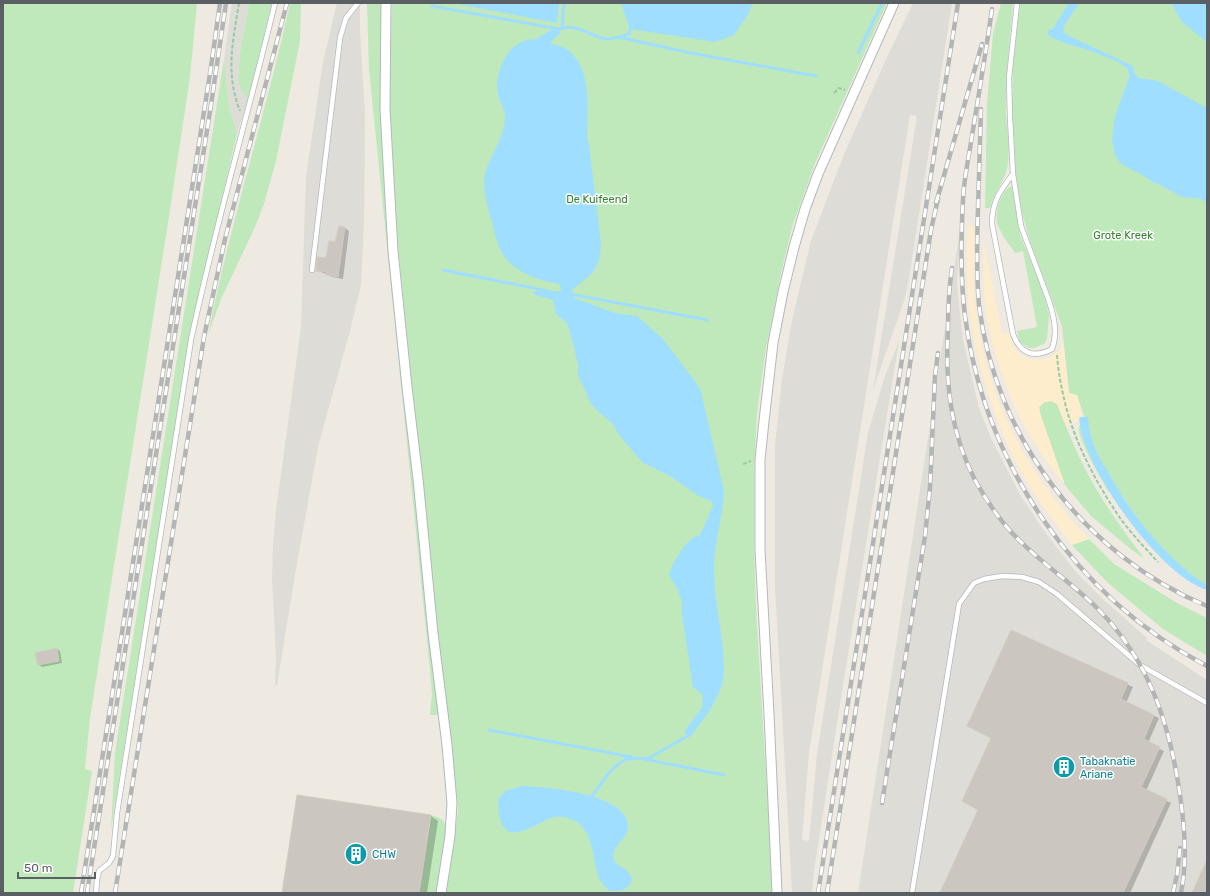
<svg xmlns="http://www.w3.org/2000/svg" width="1210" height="896" font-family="Rubik,sans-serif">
	<rect width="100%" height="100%" fill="#eeeae1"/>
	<g fill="#dedcd6">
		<path d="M232 3H249L240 52 238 81 248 100 237 134 229 106 224 59Z"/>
		<path d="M337 3H360V30L365 116 364 225 361 285 351 327 318 447 298 557 277 685H275L276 657 272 579 273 545 276 511 301 327 306 176 323 62Z"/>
		<path d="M913 3H952L909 278 905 298 873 390 917 116 910 115 809 753 802 840 809 841 817 754 868 433 885 376 899 341 841 698 814 871 812 893H792L775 586V446L782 379 792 320 811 241 843 157 887 57Z"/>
		<path d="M961 223 957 285 963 340 979 408 992 440 1019 493 1042 528 1076 572 1105 601 1147 638 1146 640 1207 680V893H858Z"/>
	</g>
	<g fill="#bfe8bb">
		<path d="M3 3H197L190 77 168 223 90 718 85 769 92 771 73 893H3Z"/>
		<path d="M249 3H272L248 100 241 89 238 81 240 52Z"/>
		<path d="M290 3H301L300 41 276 161 264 204 255 227 221 299 208 335C230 223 266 114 290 3Z"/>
		<path d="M367 3H383V153L389 231 439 715H430L432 694 430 670 369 69Z"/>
		<path d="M392 3H887L815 163 793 224 781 273 766 348 757 413 754 473V545L756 608 773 893H446L458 811 444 691 438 651 392 184 389 119Z"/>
		<path d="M1001 3H1013C1010 40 1005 77 1006 114 1007 130 1010 147 1008 163 1006 180 994 192 990 208H985L987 105 993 34Z"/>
		<path d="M1020 3H1207V587L1189 576 1153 541 1117 488 1109 492 1107 489C1100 476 1077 440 1079 426L1086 422 1077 395 1069 393 1062 326 1031 244 1022 213 1016 175 1012 109 1013 65Z"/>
		<path d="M224 59 229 106 237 134 192 324 111 830 115 753Z"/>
		<path d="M1009 187H1012L1020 235 1043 291 1049 315 1047 339 1044 344 1034 348H1029L1020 342 1017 331 1037 327 1023 251 1015 253C1010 245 1003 237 999 228 993 216 999 196 1009 187Z"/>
		<path d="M1051 401 1057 404C1065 424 1073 444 1082 463 1099 497 1121 528 1144 558L1132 550 1091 516 1065 485 1040 413 1039 407 1045 402Z"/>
		<path d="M1089 539 1114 564 1177 603 1207 618V656L1163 629 1107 582 1072 545Z"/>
		<path d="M431 815C440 818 444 819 447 828L438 893H419Z"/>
	</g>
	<g fill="#fdedcd">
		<path d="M968 225 974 226C974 257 972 289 977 320 990 405 1030 478 1089 539L1072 545C1052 518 1030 490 1015 460 993 416 978 367 970 318 966 287 967 256 968 225Z"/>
		<path d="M983 239 1002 334 1011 332C1011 336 1012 341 1013 345 1021 363 1048 364 1059 350 1061 347 1062 344 1063 341L1069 393 1077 395 1080 405 1081 417 1079 418V421L1066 426 1057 404 1051 401 1045 402 1039 407 1040 413 1065 485C1028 441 1003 389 990 333 983 302 983 270 983 239Z"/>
	</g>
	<g fill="#a0deff">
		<path d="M452 3H559L557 23Z"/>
		<path d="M621 3H753L747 16 734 35 715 42 630 29Z"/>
		<path d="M1069 3H1079L1063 28V30L1065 34 1133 66 1134 73 1139 78 1158 81 1207 108V202L1201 199 1182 197 1160 185 1154 183 1144 176 1121 164 1115 155 1112 140 1115 116 1129 78V73L1127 68 1118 62 1094 52 1064 43 1050 37 1048 34V30L1052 29 1054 27Z"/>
		<path d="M1171 3H1207V42L1182 22Z"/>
		<path d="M552 29 561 32 550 43C556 45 563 46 568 50 593 70 587 110 587 139L589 145 601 244C600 272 591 274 572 290L574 298 615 313 637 316 662 338 697 384 701 392 724 491C723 517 714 543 714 569 714 591 718 612 721 633 723 650 726 669 722 685 716 703 702 722 690 737L684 732 702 707 703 695 693 687 682 615V602L678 590 669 575C672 564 687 536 700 535L713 506 712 502 697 495 670 476 643 463 619 435 613 424 601 414 591 404 578 375V365L572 339 567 323 556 314 553 300 535 295 533 292C542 288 552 292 561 291L560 284C539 281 513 272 502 253 496 242 494 228 490 216 487 202 482 188 485 174 490 154 505 138 505 117 505 109 499 101 498 94 495 83 500 65 506 56 510 49 520 41 528 40 531 39 533 40 536 39 542 36 547 32 552 29Z"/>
		<path d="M1081 417H1087L1088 418C1089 424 1089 431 1091 436 1094 449 1101 461 1108 472 1128 508 1153 542 1185 569 1192 575 1199 581 1207 585V590C1159 575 1083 468 1079 418Z"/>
		<path d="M522 786C546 787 629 793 628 827 628 839 610 847 614 860 616 865 621 866 625 869 629 872 631 875 632 879 629 891 620 891 609 891 605 886 601 883 598 876 593 859 593 828 573 820 568 817 561 816 555 817 542 819 513 844 503 826 498 819 499 807 498 799L505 791Z"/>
	</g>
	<g fill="#0003">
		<path d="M345 228 349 231 343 279 332 277 317 270 327 259Z"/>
		<path d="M1012 631 1133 687 1126 703 1159 718 1148 743 1164 751 1146 791 1171 803 1130 893H941L980 809Z"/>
		<path d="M57 649 60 651 62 663 42 667 39 665Z"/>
		<path d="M431 816 438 821 427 893H283Z"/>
	</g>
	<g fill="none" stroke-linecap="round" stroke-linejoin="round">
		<g stroke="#a0deff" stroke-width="3">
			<path d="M432 6 559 29"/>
			<path d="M562 28 564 3"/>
			<path d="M558 30C574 21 591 37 607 39 614 39 622 36 629 34L630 29"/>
			<path d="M618 37 691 53 816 76"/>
			<path d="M858 53 882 3"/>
			<path d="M443 270 548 291"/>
			<path d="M570 294 708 320"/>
			<path d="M489 730 632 757"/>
			<path d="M644 759 724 775"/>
			<path d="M592 796 608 774 617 765 626 759 649 758 691 734"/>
		</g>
	</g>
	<g fill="#cbc7c0" stroke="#d3cbbf">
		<path d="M339 226 345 227 338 277 326 275V272L316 271 317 257 326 258 329 241 335 242Z"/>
		<path d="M1011 630 1128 683 1121 699 1154 715 1144 739 1160 747 1141 787 1167 799 1123 893H940L978 810 962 801 991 738 967 726Z"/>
		<path d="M57 648 59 661 38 665 35 653Z"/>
		<path d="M297 795 431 815 419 893H282Z"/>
		<path d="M1207 860V893H1192Z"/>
	</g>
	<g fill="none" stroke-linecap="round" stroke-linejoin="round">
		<g stroke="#b4b8bd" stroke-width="6">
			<g id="service">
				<path d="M1013 174C1000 191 992 201 992 224L1013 334C1020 353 1033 359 1052 349 1058 333 1054 317 1049 301L1021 226 1013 174 1010 118 1009 78 1017 3"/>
				<path d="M312 270 340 38 346 18 358 3"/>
				<path d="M96 893 97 880 99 871 109 863 113 856 117 813 191 340C215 226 248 115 275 3"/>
				<path d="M912 893 959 604 974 583 984 579 1002 576 1022 577 1039 582 1057 594 1140 665 1207 703"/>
			</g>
		</g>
		<g stroke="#b4b8bd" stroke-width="11">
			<g id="minor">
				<path d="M386 3 385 109 393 251 407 387 418 479 433 633 447 745 452 803 450 836 441 893"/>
				<path d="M777 893 769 714 760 550V460L764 421 773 343 783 292 794 247 805 209 818 174 894 3"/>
			</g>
		</g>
		<g stroke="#95cba0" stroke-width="2" stroke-dasharray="4 2" stroke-linecap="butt">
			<path d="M239 3C233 41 225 73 240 111"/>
			<path d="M834 93 839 88 845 90"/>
			<path d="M1057 355C1058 368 1060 381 1063 394 1072 438 1095 481 1120 518 1131 533 1145 548 1158 562"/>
			<path d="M743 464 751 461"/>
		</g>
		<use href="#service" stroke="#fff" stroke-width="4.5"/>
		<use href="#minor" stroke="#fff" stroke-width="9"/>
		<g stroke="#b3b4b4" stroke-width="4.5">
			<g id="rail">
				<path d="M992 9C986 51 979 93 972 136 969 156 964 178 963 199 961 238 960 277 965 316 984 463 1075 597 1207 666"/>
				<path d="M981 109C980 142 979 175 978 208 977 241 976 273 979 305 995 437 1084 555 1207 606"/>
				<path d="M936 203 982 44"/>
				<path d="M952 268C949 288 948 308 948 328 945 381 950 433 976 482 988 503 1002 524 1020 541 1044 565 1073 584 1097 608 1151 662 1171 728 1181 802 1185 833 1187 862 1181 893"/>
				<path d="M882 803 925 536 930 487 935 376 938 353"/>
				<path d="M81 893 211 67 220 3"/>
				<path d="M87 893 211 105 226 3"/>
				<path d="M115 893 204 337 225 239 287 3"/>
				<path d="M818 893 958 3"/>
				<path d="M827 893 931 230 938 199"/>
				<path d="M1173 893 1177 875 1180 848"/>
			</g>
		</g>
		<use href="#rail" stroke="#fff" stroke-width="3" stroke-dasharray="9" stroke-linecap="butt"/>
	</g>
	<defs>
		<g id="building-disc" transform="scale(1.15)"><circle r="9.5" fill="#0f9aa8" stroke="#fff"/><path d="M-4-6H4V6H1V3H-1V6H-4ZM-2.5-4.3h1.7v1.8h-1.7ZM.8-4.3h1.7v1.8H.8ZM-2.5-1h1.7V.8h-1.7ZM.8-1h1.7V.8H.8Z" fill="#fff"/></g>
	</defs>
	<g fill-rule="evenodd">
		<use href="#building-disc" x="1064" y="767"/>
		<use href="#building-disc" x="356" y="854"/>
	</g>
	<g text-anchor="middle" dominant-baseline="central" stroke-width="3" stroke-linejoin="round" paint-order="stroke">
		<g font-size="11" fill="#32862e" stroke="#fff">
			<text x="597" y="199">De Kuifeend</text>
			<text x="1123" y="235">Grote Kreek</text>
		</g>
		<g font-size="11" fill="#0d838f" stroke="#fff" text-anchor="start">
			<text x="1080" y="761">Tabaknatie<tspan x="1080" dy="13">Ariane</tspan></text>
			<text x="372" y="854">CHW</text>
		</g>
	</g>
	<rect width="1210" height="896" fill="none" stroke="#5a5f63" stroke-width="8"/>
	<path d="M18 872v6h77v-6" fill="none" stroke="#5a5f63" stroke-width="2"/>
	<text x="24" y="872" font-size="12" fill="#5a5f63" stroke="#ffffff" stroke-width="3" paint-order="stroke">50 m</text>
</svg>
